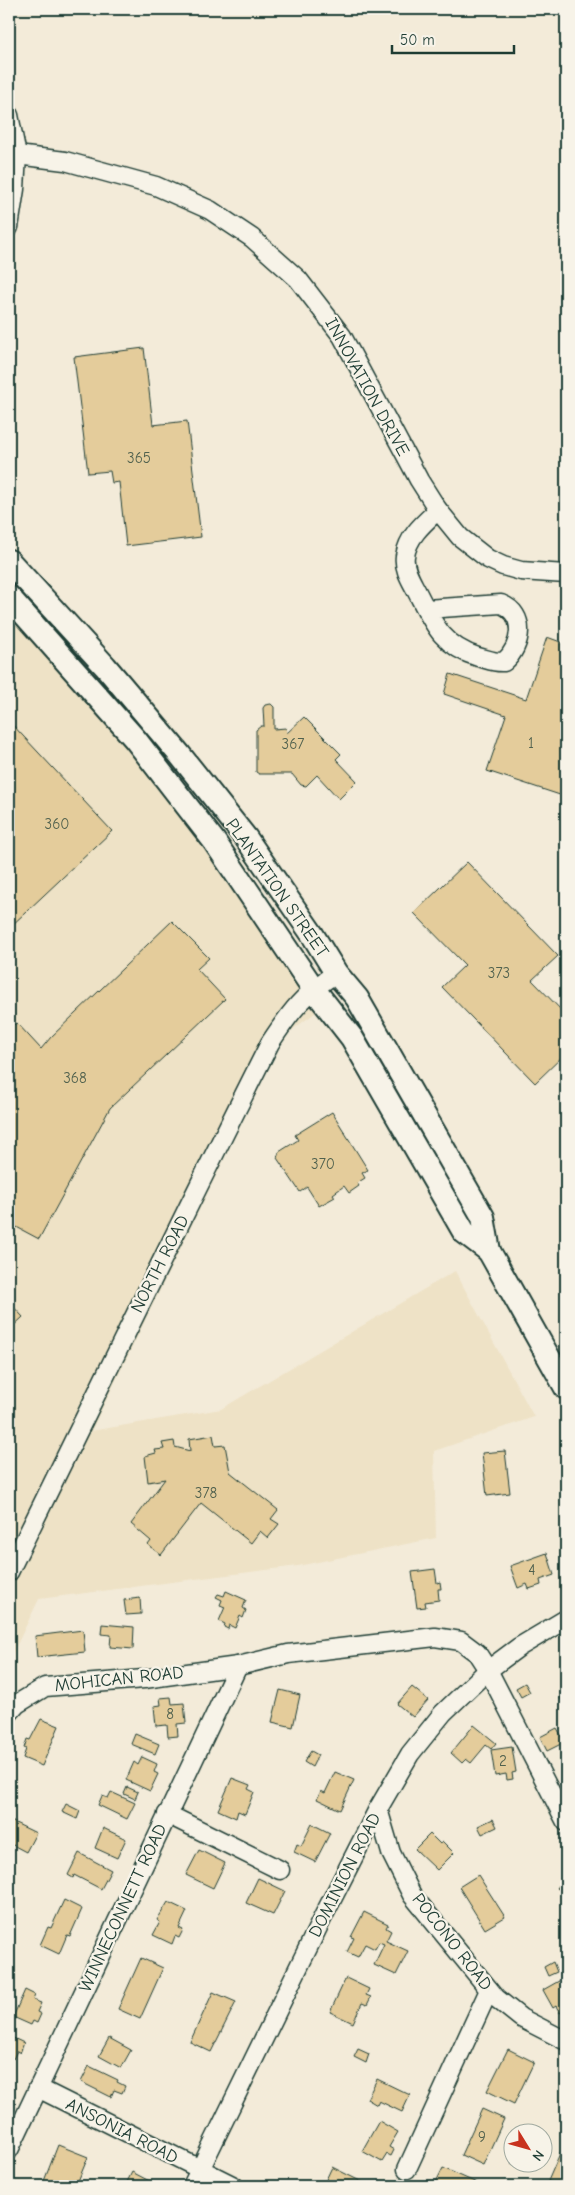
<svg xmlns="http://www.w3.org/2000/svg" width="575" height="2195" font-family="'Comic Neue',sans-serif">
	<rect width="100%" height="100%" fill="#f3ebd9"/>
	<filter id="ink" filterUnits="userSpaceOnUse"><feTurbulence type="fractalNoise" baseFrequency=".02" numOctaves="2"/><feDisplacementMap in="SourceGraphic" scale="10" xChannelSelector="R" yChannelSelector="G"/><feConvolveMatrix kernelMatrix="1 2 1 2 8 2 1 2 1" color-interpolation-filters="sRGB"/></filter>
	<g filter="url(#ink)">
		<path fill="#eee2c6" d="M9 616 97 711 181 810 319 1010 284 1036 91 1431 221 1409 455 1271 534 1417 434 1451 436 1538 298 1566 39 1599 9 1661Z"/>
		<g fill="#e4cc9b" stroke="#1f3d34">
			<path d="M144 348 153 425 187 421 201 537 126 546 119 482 112 483 110 471 88 473 74 357Z"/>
			<path d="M547 637 566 644V797L487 771 506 715 444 694 450 674 526 699Z"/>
			<path d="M271 704 274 707V729L286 728 287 733 304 717 341 754 336 759 357 781 339 799 317 775 306 786 301 785 292 774H259L256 772V730L261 726H264L263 708 265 705Z"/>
			<path d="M9 721 112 831 9 928Z"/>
			<path d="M467 862 558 956 532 980 566 1015V1053L535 1083 442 987 465 965 414 913Z"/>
			<path d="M172 921 209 958 197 969 225 999 110 1108 39 1239 9 1223V1027L17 1023 41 1049 51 1037Z"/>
			<path d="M332 1112 368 1170 362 1173 365 1178 357 1183 359 1186 349 1193 344 1186 333 1194 335 1197 319 1206 307 1187 300 1192 277 1158 279 1152 298 1140 295 1135Z"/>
			<path d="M9 1302 23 1317 9 1330Z"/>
			<path d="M213 1435 215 1446 225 1445 230 1472 278 1510 271 1519 279 1524 268 1538 260 1531 251 1543 201 1503 161 1555 148 1545 151 1541 131 1524 165 1479 148 1482 145 1456 156 1453 155 1450 164 1449 162 1443 174 1441 175 1447 190 1451 189 1439Z"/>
			<path d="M505 1451 510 1493 487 1496 482 1453Z"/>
			<path d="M547 1553 554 1575 540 1580 541 1585 529 1589 527 1584 518 1588 510 1566Z"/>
			<path d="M435 1569 437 1583 440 1582 441 1589H438L439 1600 425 1602 426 1607 417 1608 412 1572Z"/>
			<path d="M226 1591 246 1600 243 1608 246 1610 243 1618 240 1616 235 1628 229 1625 228 1629 224 1627 225 1624 219 1621 225 1607 220 1605 222 1600 216 1597 218 1594 224 1596Z"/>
			<path d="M140 1598 141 1614 126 1615 124 1600Z"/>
			<path d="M102 1624 134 1627 133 1649 110 1647 111 1635 101 1634Z"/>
			<path d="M83 1630 85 1652 37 1657 35 1636Z"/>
			<path d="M525 1683 530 1692 521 1697 516 1688Z"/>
			<path d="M412 1687 428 1700 413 1717 397 1704Z"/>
			<path d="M280 1690 300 1695 293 1727 272 1722Z"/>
			<path d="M566 1694V1709L560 1698Z"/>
			<path d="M171 1697 172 1704 184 1703 186 1723 177 1724 178 1736 168 1737 167 1725 156 1726 154 1706 161 1705 160 1698Z"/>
			<path d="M41 1719 59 1726 42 1766 23 1758 26 1749 24 1748 27 1739 30 1740Z"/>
			<path d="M474 1725 496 1743 491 1749 486 1745 471 1763 466 1759 462 1763 451 1753Z"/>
			<path d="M557 1728 565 1742 547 1751 540 1737Z"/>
			<path d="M135 1734 159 1744 155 1754 131 1744Z"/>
			<path d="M512 1747 516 1772 512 1773 513 1779 507 1780 506 1774 495 1776 491 1750Z"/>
			<path d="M311 1751 318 1755 312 1767 304 1762Z"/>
			<path d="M142 1757 157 1764 154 1772 158 1774 150 1791 126 1780 134 1762 138 1765Z"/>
			<path d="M335 1772 354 1780 340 1810 317 1799 321 1791 325 1793Z"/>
			<path d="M232 1778 250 1785 248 1789 254 1792 245 1814 238 1811 236 1818 218 1810Z"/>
			<path d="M127 1787 138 1792 135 1799 124 1794Z"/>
			<path d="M111 1792 135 1803 127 1819 98 1805 102 1796 108 1798Z"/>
			<path d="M66 1804 80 1811 77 1819 62 1812Z"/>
			<path d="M493 1819 497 1827 482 1834 478 1826Z"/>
			<path d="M9 1820 36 1833 26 1852 9 1843Z"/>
			<path d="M312 1824 330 1833 315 1862 294 1852 297 1844 301 1846Z"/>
			<path d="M103 1828 126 1839 117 1858 95 1848Z"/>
			<path d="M430 1834 440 1844 443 1842 454 1853 437 1870 415 1849Z"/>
			<path d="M199 1850 225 1863 213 1888 186 1875Z"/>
			<path d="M79 1853 111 1870 101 1889 74 1875 73 1878 68 1875Z"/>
			<path d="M478 1875 505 1917 485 1929 459 1887Z"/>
			<path d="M566 1877V1895L557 1888Z"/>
			<path d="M258 1878 285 1891 273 1915 246 1903Z"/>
			<path d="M64 1900 82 1909 70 1936 67 1935 59 1954 40 1945 48 1927 51 1928Z"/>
			<path d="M168 1902 187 1911 179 1928 183 1930 179 1938 175 1936 172 1944 153 1935 160 1922 157 1920Z"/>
			<path d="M364 1912 388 1924 386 1928 391 1931 386 1941 408 1951 396 1975 374 1965 384 1944 379 1942 375 1949 365 1944 358 1957 347 1952 354 1938 351 1937Z"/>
			<path d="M141 1958 163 1968 140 2019 118 2009Z"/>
			<path d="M553 1962 557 1972 548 1976 544 1967Z"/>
			<path d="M566 1977V2000L564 2001 566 2010 560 2013 556 2006 553 2008 543 1990Z"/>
			<path d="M346 1978 369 1989 366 1995 371 1997 367 2005 362 2003 353 2023 330 2012Z"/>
			<path d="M25 1990 35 1995 33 2000 41 2003 37 2012 41 2014 37 2023 33 2021 31 2025 13 2017Z"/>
			<path d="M213 1992 236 2002 211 2052 190 2042Z"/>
			<path d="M9 2036 24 2043 20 2053 17 2051 13 2059 9 2057Z"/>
			<path d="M109 2038 131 2050 121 2068 99 2056Z"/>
			<path d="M358 2049 369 2054 366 2063 354 2057Z"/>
			<path d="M508 2049 534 2062 514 2104 487 2091Z"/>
			<path d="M89 2066 118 2080 117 2082 125 2086 122 2093 114 2090 111 2097 81 2082Z"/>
			<path d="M377 2079 410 2095 402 2112 379 2101 377 2105 367 2099Z"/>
			<path d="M482 2109 504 2119 483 2165 461 2155Z"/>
			<path d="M379 2121 398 2132 389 2147 394 2150 391 2156 387 2154 382 2162 362 2151Z"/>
			<path d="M564 2144 566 2145V2186H561L548 2181Z"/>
			<path d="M58 2145 88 2157 76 2186H57L44 2181Z"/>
			<path d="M512 2161V2162H521L519 2167 511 2163Z"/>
			<path d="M332 2167 366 2184 365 2186H323Z"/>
			<path d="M443 2168 479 2184 478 2186H434Z"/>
			<path d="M132 2172 159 2186H125Z"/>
		</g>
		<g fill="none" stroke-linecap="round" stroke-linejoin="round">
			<g stroke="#1f3d34" stroke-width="21">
				<g id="minor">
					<path d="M9 115 17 155 15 189 9 227"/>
					<path d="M17 155 65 161 156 186 210 210 252 238 298 279 342 336 419 480 438 510 460 537 488 559 503 566 521 571 566 574"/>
					<path d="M426 609 501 604C527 614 522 646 504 662 494 663 487 659 478 657 442 646 433 623 417 592 412 582 403 569 405 556 408 536 424 523 438 510"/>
					<path d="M9 1572C96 1396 181 1219 270 1043 291 1011 303 995 336 973"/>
					<path d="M9 1713 17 1704 45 1687 144 1679 238 1666 288 1654 435 1637 461 1641 477 1653 488 1670 566 1822"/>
					<path d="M378 1809 391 1853 412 1895 496 1998 521 2018 566 2041"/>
					<path d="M167 1814 280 1870"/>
					<path d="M38 2088 234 2186"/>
					<path d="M9 2150 238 1666"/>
					<path d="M407 2169 489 1990"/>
					<path d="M192 2186 323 1917 378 1809 410 1754 443 1713 488 1670 519 1647 566 1619"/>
				</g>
			</g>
			<g stroke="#1f3d34" stroke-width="26">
				<g id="major">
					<path d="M9 561 105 666 180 755 246 838 312 934 336 973 357 998 483 1217 489 1251 566 1388"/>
					<path d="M9 597 135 739 214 841 313 988 352 1038 464 1232 489 1251"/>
				</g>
			</g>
			<use href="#minor" stroke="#f7f3e8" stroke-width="18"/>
			<use href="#major" stroke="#f7f3e8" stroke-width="22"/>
		</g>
	</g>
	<g text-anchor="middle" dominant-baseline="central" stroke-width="4.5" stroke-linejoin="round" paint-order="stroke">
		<g font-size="15" fill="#50614e">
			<text x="139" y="458">365</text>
			<text x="531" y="743">1</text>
			<text x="293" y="744">367</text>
			<text x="57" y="824">360</text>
			<text x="499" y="973">373</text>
			<text x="75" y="1078">368</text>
			<text x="323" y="1164">370</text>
			<text x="206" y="1493">378</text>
			<text x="532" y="1570">4</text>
			<text x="170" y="1714">8</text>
			<text x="503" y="1761">2</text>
			<text x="482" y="2137">9</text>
		</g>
		<g font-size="18" fill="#1f3d34" stroke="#f7f3e8">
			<text transform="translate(367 387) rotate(61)">INNOVATION DRIVE</text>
			<text transform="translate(277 888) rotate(55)">PLANTATION STREET</text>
			<text transform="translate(160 1264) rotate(-63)">NORTH ROAD</text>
			<text transform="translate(119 1679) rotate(-6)">MOHICAN ROAD</text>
			<text transform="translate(345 1875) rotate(-63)">DOMINION ROAD</text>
			<text transform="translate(123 1908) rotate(-65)">WINNECONNETT ROAD</text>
			<text transform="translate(452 1942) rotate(52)">POCONO ROAD</text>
			<text transform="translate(122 2131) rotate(27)">ANSONIA ROAD</text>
		</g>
	</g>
	<rect width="575" height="2195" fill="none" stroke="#f7f3e8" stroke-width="30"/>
	<rect x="15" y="15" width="545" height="2165" fill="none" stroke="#1f3d34" stroke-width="2" filter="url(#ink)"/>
	<g transform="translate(528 2148) rotate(127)"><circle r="24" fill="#f7f3e8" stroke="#a1aaa0"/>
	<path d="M0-4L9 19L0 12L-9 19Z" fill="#c8321e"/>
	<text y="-8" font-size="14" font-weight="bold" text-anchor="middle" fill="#1f3d34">N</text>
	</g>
	<path d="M392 45v8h122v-8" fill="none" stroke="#1f3d34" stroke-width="2.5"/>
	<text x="400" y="45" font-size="15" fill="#1f3d34" stroke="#f7f3e8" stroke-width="4" paint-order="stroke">50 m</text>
</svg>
